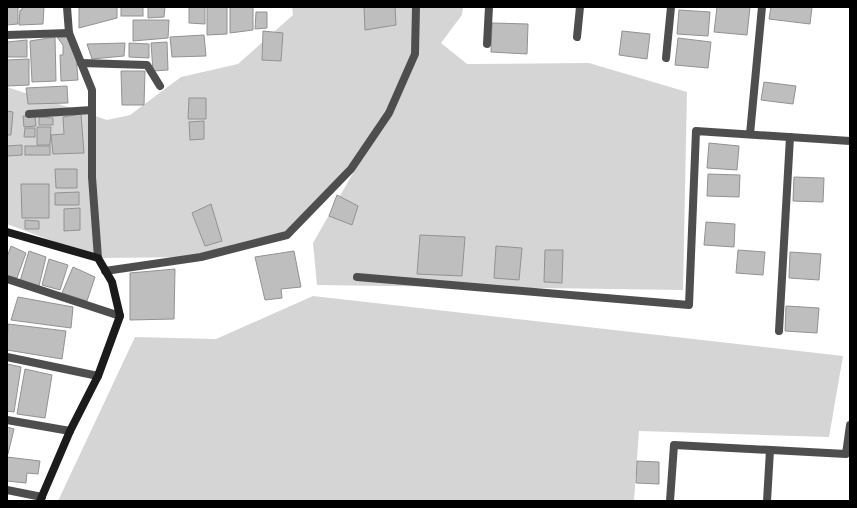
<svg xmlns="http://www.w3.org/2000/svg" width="857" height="508" font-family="'DejaVu Sans',sans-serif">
	<rect width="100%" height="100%" fill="#fff"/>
	<g fill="#d5d5d5">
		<path d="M292 7H463L462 15 441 43 467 64 589 63 687 92 683 290 317 285 313 243 384 119 327 194 287 235 201 257 98 258 7 224V87L107 120 130 115 181 77 238 64 293 15Z"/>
		<path d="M313 296 843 356 829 437 639 431 634 501H58L135 337 216 339Z"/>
	</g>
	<g fill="#bebebe" stroke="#929292">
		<path d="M7 7H18V24L7 25Z"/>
		<path d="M22 7H44L43 24 19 25 20 10H22Z"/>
		<path d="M79 7H117V18L79 28Z"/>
		<rect x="121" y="7" width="22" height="9"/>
		<path d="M148 7H165L164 17 148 18Z"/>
		<path d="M189 7H205V24L189 23Z"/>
		<path d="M207 7H227V34L207 35Z"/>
		<path d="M230 7H253V30L230 33Z"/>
		<path d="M364 7H395L396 25 365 30Z"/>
		<path d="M717 7H750L747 35 714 32Z"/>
		<path d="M771 7H812L810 24 769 19Z"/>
		<path d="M679 10 710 12 708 36 677 34Z"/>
		<path d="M256 12H267V28L255 29Z"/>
		<path d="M133 20H169L168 38 133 41Z"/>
		<path d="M492 23 528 24 527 54 491 52Z"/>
		<path d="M263 31 283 33 281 61 262 60Z"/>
		<path d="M622 31 650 34 647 59 619 55Z"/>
		<path d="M204 35 206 56 172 57 170 37Z"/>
		<path d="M55 37 56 81 32 82 30 41Z"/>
		<path d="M57 37H67L76 55 78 80 61 81 60 55H63V45Z"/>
		<path d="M678 38 711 42 708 68 675 65Z"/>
		<path d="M27 40V57H7V42Z"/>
		<path d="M167 42 168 70 153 71 151 43Z"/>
		<path d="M125 43 124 56 92 59 87 44Z"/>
		<path d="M129 43 149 44V58L129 57Z"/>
		<path d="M29 59V85L7 86V60Z"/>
		<path d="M121 71H145L144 105H122Z"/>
		<path d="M764 82 796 86 793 104 761 100Z"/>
		<path d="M67 86 68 103 28 104 26 88Z"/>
		<path d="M189 98H206V119H188Z"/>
		<path d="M7 111 13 112 11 135H7Z"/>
		<path d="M81 114 84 153 53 154 51 135 64 134 63 117Z"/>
		<path d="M23 116H35L36 126 24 127Z"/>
		<path d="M39 117 53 118V125H39Z"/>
		<path d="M204 121V139L190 140 189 122Z"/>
		<path d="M37 127H51L50 145H37Z"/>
		<path d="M25 128H35V137H24Z"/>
		<path d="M709 143 739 146 737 170 707 168Z"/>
		<path d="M22 145V155L7 156V146Z"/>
		<rect x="25" y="146" width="25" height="9"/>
		<path d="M55 169H77V188H56Z"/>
		<path d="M708 174 740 175 739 197 707 196Z"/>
		<path d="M794 177 824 178 823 202 793 201Z"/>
		<path d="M21 184H49V218H22Z"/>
		<path d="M79 192V205H55V193Z"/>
		<path d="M337 195 358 206 352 225 329 216Z"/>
		<path d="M211 204 222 241 205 246 192 213Z"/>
		<path d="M80 208V230L64 231V209Z"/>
		<path d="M25 220 39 221V229H25Z"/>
		<path d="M706 222 735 224 734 247 704 245Z"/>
		<path d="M420 235 465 237 462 276 417 274Z"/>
		<path d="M11 246 26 253 17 278 7 276V257Z"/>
		<path d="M496 246 522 248 519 280 494 278Z"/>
		<path d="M545 250H563L562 283 544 282Z"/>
		<path d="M738 250 765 252 763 275 736 273Z"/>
		<path d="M29 251 46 257 39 286 20 281Z"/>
		<path d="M294 251 301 287 281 289 282 298 265 300 255 257Z"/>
		<path d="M790 252 821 254 819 280 789 278Z"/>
		<path d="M49 259 68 265 60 290 42 285Z"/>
		<path d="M73 267 95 277 87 301 62 293Z"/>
		<path d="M175 269 174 319 130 320V273Z"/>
		<path d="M18 297 73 307 71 328 11 320Z"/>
		<path d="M786 306 819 308 817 333 785 331Z"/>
		<path d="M8 324 66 331 62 359 7 350Z"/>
		<path d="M7 364 21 367 14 412 7 411Z"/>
		<path d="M25 369 52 375 45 418 17 414Z"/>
		<path d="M7 427 14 429 8 454H7Z"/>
		<path d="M7 457 40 461 38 474 27 473 26 483 7 481Z"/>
		<path d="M637 461 659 462V484L636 483Z"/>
	</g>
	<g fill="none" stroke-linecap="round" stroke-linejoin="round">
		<g stroke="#4e4e4e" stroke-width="8">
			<path d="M67 7 69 33 92 90V177L98 258"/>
			<path d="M7 35 69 33"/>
			<path d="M577 37 580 7"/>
			<path d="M487 44 489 7"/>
			<path d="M666 58 671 7"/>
			<path d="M81 63 147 65 160 86"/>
			<path d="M29 114 92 110"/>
			<path d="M750 134 762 7"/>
			<path d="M105 271 201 257 287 235 351 169 389 113 415 54 416 7"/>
			<path d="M357 277 689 305 696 131 850 141"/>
			<path d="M7 279 120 316"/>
			<path d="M779 331 790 137"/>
			<path d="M7 357 98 376"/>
			<path d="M7 420 70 431"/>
			<path d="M7 490 42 497"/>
			<path d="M670 501 674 445 846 454 850 425"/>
			<path d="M767 501 770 450"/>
		</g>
		<path stroke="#1b1b1b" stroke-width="8" d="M7 232 98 258 112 282 120 316 98 376 70 431 40 501"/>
	</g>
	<rect width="857" height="508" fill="none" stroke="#000000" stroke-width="16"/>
</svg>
